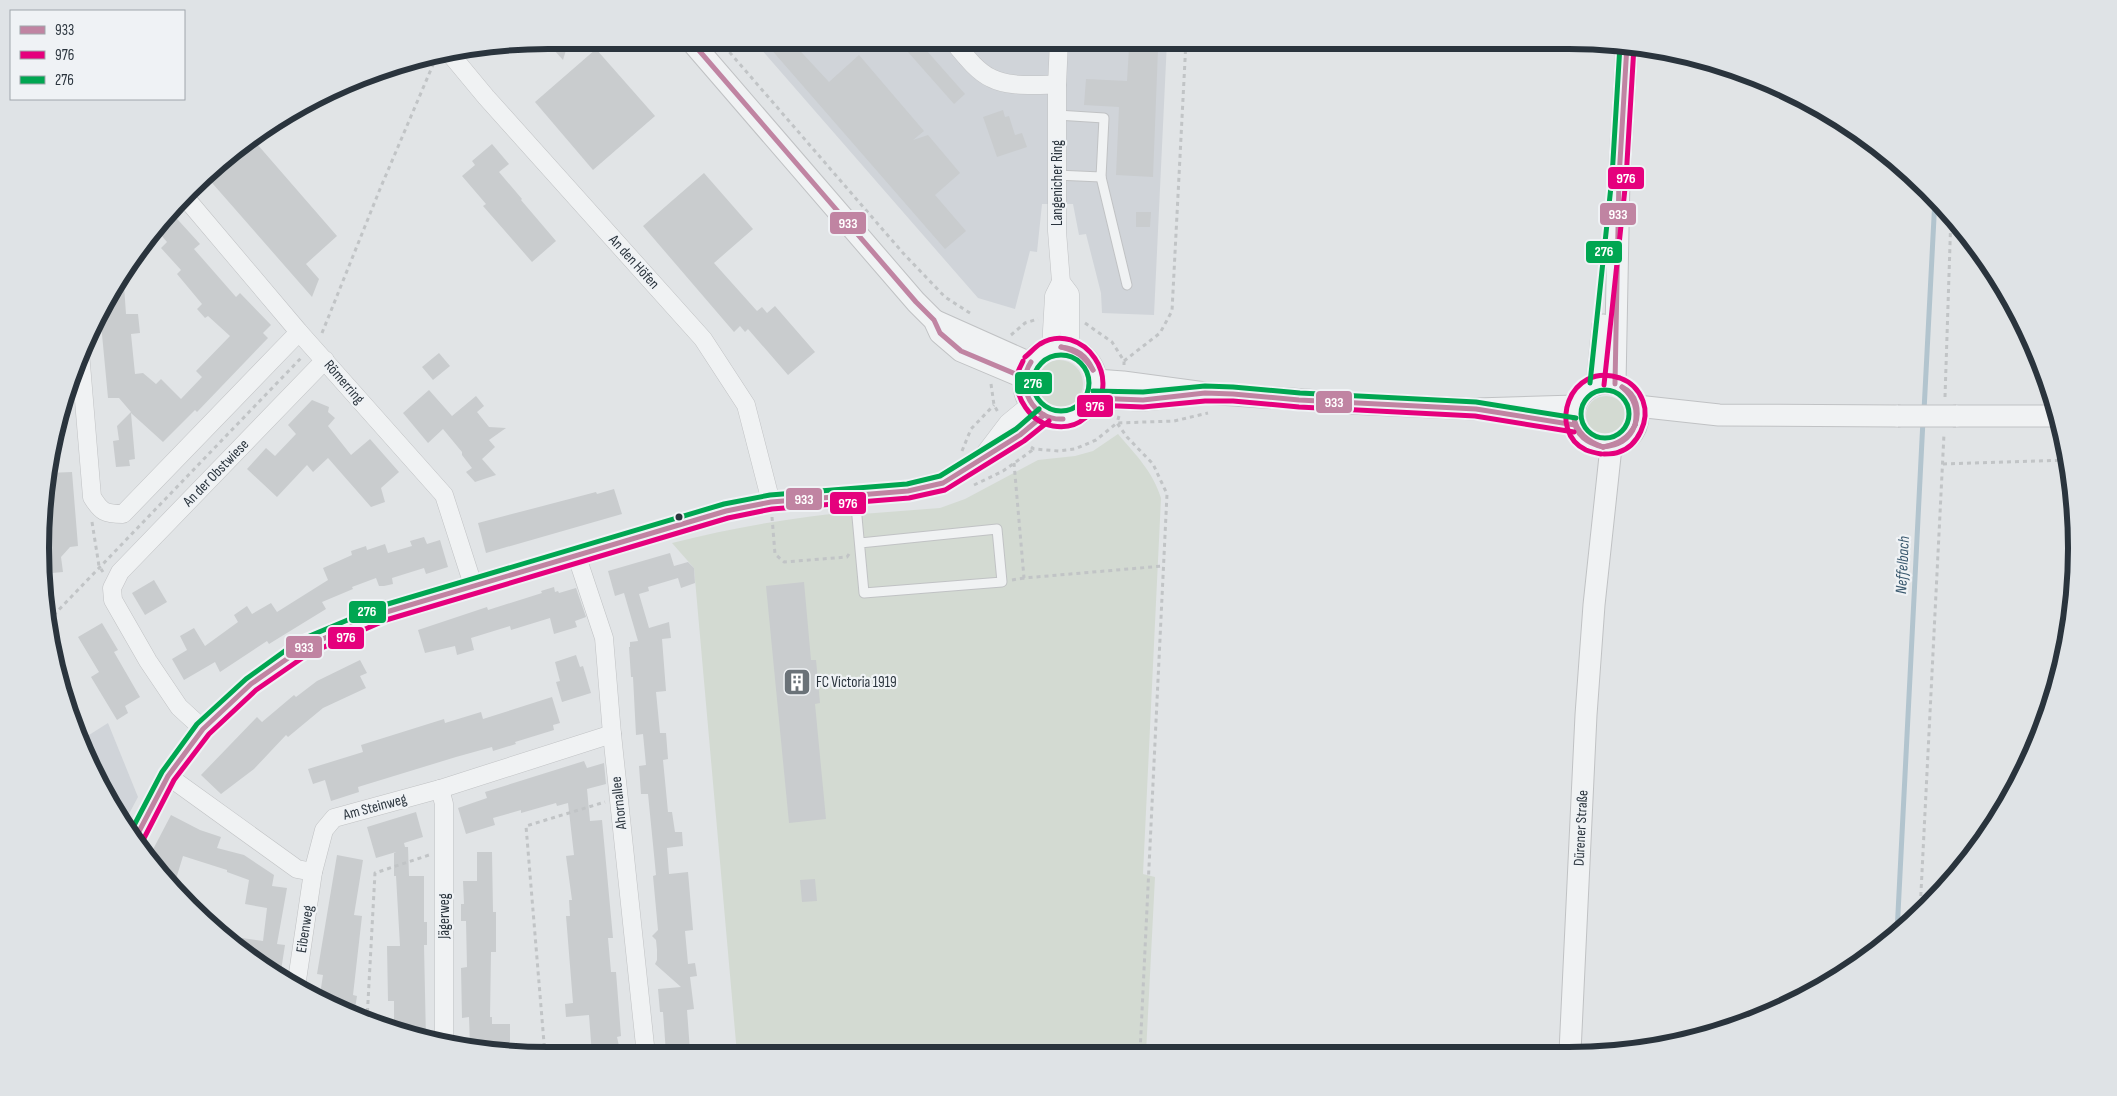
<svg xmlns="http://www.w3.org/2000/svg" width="2117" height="1096" font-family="'Sofia Sans Condensed',sans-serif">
	<rect width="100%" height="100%" fill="#e1e4e6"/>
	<g fill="#d0d4d9">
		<path d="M753 40 1167 41 1154 315 1102 313 1101 293 1086 234 1079 235 1073 204H1042L1037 252 1030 251 1015 309 978 298Z"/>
		<path d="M108 723 138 797 123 825 77 737 89 735Z"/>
	</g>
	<g fill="#d3dad2">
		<circle cx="1059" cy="384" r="24"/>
		<circle cx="1606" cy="416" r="20"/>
		<path d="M1118 434C1136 455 1153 472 1161 498L1143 874 1155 877 1146 1053 737 1054 694 568 672 543C734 527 796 517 859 511L862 514 940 508 965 499 1038 460 1075 456 1093 451Z"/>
	</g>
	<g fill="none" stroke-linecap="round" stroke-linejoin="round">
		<g stroke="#b2c4ce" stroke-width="5">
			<path d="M1924 411 1935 198"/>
			<path d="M1897 933 1923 420"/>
		</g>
	</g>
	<g fill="#c9ccce">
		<path d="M545 40H569L563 60Z"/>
		<path d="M763 40H790L829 82 859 55 924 131 913 140 928 135 960 173 935 195 966 231 945 249Z"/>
		<path d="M919 42 965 94 954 104 908 52Z"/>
		<path d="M1129 48 1158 49 1153 177 1116 175 1119 107 1084 105 1086 79 1127 81Z"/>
		<path d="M596 49 655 116 593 170 535 102Z"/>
		<path d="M1003 110 1005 117 1009 116 1015 135 1022 133 1027 147 997 157 983 117Z"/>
		<path d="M251 137 337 236 306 264 319 279 312 297 206 176 239 145Z"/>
		<path d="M492 144 509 164 499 172 522 199 521 200 556 241 532 262 483 206 486 204 462 176 475 165 472 161Z"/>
		<path d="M704 173 753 229 714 263 757 311 762 307 767 313 775 306 815 352 788 375 748 329 745 332 740 326 734 332 643 226Z"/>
		<path d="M169 210 200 244 194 249 236 297 240 293 271 325 263 333 268 338 197 412 195 410 163 442 131 413 135 459 129 460 130 466 116 467 113 441 119 440 117 426 131 412 119 398H108L100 313 123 271 126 314H138L140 333 131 334 135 374 143 373 156 384 161 379 181 399 202 377 196 371 230 336 208 316 205 318 197 309 202 304 177 274 181 270 161 248 167 242 155 228Z"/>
		<path d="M1136 212H1151L1150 227H1136Z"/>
		<path d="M439 353 450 366 433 380 422 367Z"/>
		<path d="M429 390 452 416 476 396 484 406 477 412 489 427 506 428 489 440 495 447 482 459 496 475 475 482 466 472 472 468 462 455V452L443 429 428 443 403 413Z"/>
		<path d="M312 400 329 407 328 412 335 418 328 426 351 455 370 439 399 472 381 488 385 502 371 507 328 458 313 472 307 465 277 497 247 469 266 448 275 456 296 434 288 425Z"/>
		<path d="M72 472 78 546 70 547 61 557 63 572 41 574V519L47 518 46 511 51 510 48 473Z"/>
		<path d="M614 489 622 514 486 553 478 523 596 492 597 494Z"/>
		<path d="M424 537 427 544 440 540 448 567 426 574 424 568 392 578 393 584 384 586H379L376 578 352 587 353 589 322 602 326 609 269 644 267 641 220 672 215 662 184 680 172 659 187 650 180 636 194 628 205 646 238 622 234 615 247 606 252 614 271 603 277 612 328 580 323 568 352 555 351 551 366 546 367 550 385 544 388 553 412 546 410 541Z"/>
		<path d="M670 553 674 566 688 562 694 568 695 583 681 588 678 578 648 587 649 591 639 594 649 628 669 622 671 638 662 639 666 691 656 692 660 733H666L668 759 663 760 668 812H672L675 832H682L683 846 667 848 669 874 688 872 693 930 685 931 688 964 695 963 697 976 690 977 694 1009 687 1010 690 1051 666 1053 663 1012H660L658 989 681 987 655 964 657 960V950L656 940 652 936 658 930 653 876 656 875 648 794H641L639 766 646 765 643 734 636 735 633 677H631L629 647H630V642L638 641 624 593 615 596 608 571Z"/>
		<path d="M154 580 167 602 145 615 132 593Z"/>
		<path d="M804 582 811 660H816L820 703 815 704 826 819 789 823 766 586Z"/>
		<path d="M554 587 555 592 558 591 559 593 576 588 586 617 575 621 577 627 554 634 550 618 511 630 510 626 471 638 474 650 457 655 455 646 425 653 418 630 487 607 488 610 542 593 541 591Z"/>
		<path d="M102 623 118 650 114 652 140 697 125 706 128 713 117 720 91 677 99 672 78 637Z"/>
		<path d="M576 655 580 667 583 666 591 693 562 702 556 682 560 681 555 662Z"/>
		<path d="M360 660 367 673 360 676 366 688 323 708 288 737 286 735 254 769 221 794 201 775 257 717 262 722 294 695 296 697 317 681Z"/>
		<path d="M552 697 560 723 553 725 554 730 515 742 516 744 493 751 492 747 456 757 358 787 359 792 331 801 325 780 313 784 308 769 363 752 361 745 444 719 445 723 481 712 483 719Z"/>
		<path d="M584 761 587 768 604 763 606 784 587 789 590 821 602 820 613 938H608L611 972H616L621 1036 617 1037 621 1055H592L589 1015 566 1017 565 1004 573 1003 566 916H570L569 900H572L566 856 574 855 568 803 557 806 556 803 521 813V810L493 818 495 825 466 834 458 808 487 798 485 792Z"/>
		<path d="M416 812 423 837 404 843 405 847H408L409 876H424V922H427V945H424L426 1040 394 1030V1001H388L387 946H400L396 876H394V853L396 852 376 858 367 827Z"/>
		<path d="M171 815 200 830 221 837 217 848 244 855 274 875 272 886 287 888 277 944 285 945 280 977 240 952 242 938 263 941 267 908 245 904 249 880 227 872V870L183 856 173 889 148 859Z"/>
		<path d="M477 852H492L493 912H496V952H491L490 1017H492V1024H510V1045L494 1052 470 1047 469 1017 462 1018 461 968 467 967 466 921H461V904H464L463 881H477Z"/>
		<path d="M337 855 363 860 354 915 362 916 353 995 357 996 354 1015 319 1001 323 975 317 974Z"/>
		<path d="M815 879 817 901 802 902 800 880Z"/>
	</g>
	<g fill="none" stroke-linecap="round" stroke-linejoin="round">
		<g stroke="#c0c2c4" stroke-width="11">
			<g id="service">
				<path d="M1056 175 1101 177 1104 118 1057 115"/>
				<path d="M1101 177 1127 285"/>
				<path d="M855 495 864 593 1002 582 997 529 860 543"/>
			</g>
		</g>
		<g stroke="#c0c2c4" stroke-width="19">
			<g id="minor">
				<path d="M952 40C963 53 976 71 991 78 1010 88 1037 84 1057 85"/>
				<path d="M1059 41 1057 85V231L1061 282 1070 294V348"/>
				<path d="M447 50 486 97 703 339 746 405 771 502"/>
				<path d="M184 196 299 332 444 495 473 585"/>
				<path d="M1051 348 1054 296 1061 282"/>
				<path d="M80 352 92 497C101 512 105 514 123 514L299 332"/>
				<path d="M986 452 1008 423 1031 404"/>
				<path d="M576 554 604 638 612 734 646 1055"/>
				<path d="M203 729 179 707 148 661 113 600 112 588 120 572 325 360"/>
				<path d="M168 776 297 869 313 872"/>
				<path d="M440 789 444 804V1043"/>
				<path d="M134 841 168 776 203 729 251 684 304 647 383 613 726 511 771 502 908 491 943 483 1020 435 1044 415"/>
				<path d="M296 987 313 872 324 830 334 818 440 789 612 734"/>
			</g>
		</g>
		<g stroke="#c0c2c4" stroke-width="23">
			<g id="tertiary">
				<path d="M690 40 916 302 934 320 940 333 961 351 1025 378"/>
				<path d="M936 321 1030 363"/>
				<circle cx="1060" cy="383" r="36"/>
				<path d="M1096 380 1123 382 1205 393 1348 403 1476 409 1575 406"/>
				<circle cx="1606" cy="415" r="32"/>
				<path d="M1597 384 1603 325"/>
				<path d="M1615 384 1619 178 1627 45"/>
				<path d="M1093 398 1143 400 1173 397"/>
				<path d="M1637 406 1719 415 1898 416"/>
				<path d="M1956 416H2057"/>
				<path d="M1570 1052 1586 715 1594 605 1611 447"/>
			</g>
		</g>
		<g stroke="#c1c4c6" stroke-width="3" stroke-dasharray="4 4" stroke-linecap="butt">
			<path d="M719 40 903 253 945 297 973 315"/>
			<path d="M1085 323 1112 342 1124 361V365"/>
			<path d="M322 333 380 189 435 60"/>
			<path d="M1011 335 1025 323 1038 319"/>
			<path d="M1124 361 1160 333 1172 311 1186 41"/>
			<path d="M991 384 994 405 998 412"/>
			<path d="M1945 397 1951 214"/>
			<path d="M1119 416 1117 423 1127 437 1153 464 1167 494 1140 1053"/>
			<path d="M1031 447 1034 449 1059 451 1075 449 1096 440 1117 423 1174 421 1208 413"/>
			<path d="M962 451 971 429 994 405"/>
			<path d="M1014 463 1024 578 1163 566"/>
			<path d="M1943 464 2067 460"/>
			<path d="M974 485 1003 471 1034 449"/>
			<path d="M772 517 775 554 784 562 847 557 849 554"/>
			<path d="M92 522 99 566 103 572"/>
			<path d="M1012 580 1024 578"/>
			<path d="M48 621 302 357"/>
			<path d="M1920 912 1944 434"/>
			<path d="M367 1020 375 873 429 855"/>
			<path d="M545 1055 526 826 605 802"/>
		</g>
		<use href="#service" stroke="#f0f2f3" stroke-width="9"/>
		<use href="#minor" stroke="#f0f2f3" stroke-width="18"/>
		<use href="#tertiary" stroke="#f0f2f3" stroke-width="21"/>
		<g stroke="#c0c2c4" stroke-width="23" stroke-linecap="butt">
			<path id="tertiary-bridge" d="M1898 416H1956"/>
		</g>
		<use href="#tertiary-bridge" stroke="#f0f2f3" stroke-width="21"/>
		<g stroke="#eff2f5" stroke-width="9">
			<g id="bus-1">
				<path d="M690 40 916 302 934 320 940 333 961 351 1025 378"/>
				<path d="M1061 347C1077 349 1086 355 1093 370"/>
				<path d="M1061 347C1077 351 1084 356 1093 370"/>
				<path d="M1031 362C1015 386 1033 421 1063 419"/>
				<path d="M1615 384 1619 178 1627 45"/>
				<path d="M1622 387C1637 394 1640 411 1635 425"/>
				<path d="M1622 387C1635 398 1638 410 1635 425"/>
				<path d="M1093 398 1143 400 1205 393 1233 394 1299 400 1476 409 1575 425"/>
				<path d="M1574 418C1577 434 1589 442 1603 447"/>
				<path d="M1574 418C1575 436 1588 443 1603 447"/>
				<path d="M1603 447C1617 444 1628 439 1635 425"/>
				<path d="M1603 447C1618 445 1629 441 1635 425"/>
				<path d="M134 841 168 776 203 729 251 684 304 647 383 613 726 511 771 502 908 491 943 483 1020 435 1044 415"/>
			</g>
		</g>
		<g stroke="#eff2f5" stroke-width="9">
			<g id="bus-2">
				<path d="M1023 361C1021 366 1018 370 1017 375 1014 397 1031 423 1053 426 1065 428 1076 426 1085 418 1130 382 1081 319 1040 344 1034 348 1030 353 1025 357"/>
				<path d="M1604 385 1626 179 1634 46"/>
				<path d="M1093 405 1143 407 1205 401H1233L1299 407 1475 416 1574 432"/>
				<path d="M1601 454C1596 453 1591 452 1586 450 1547 432 1568 361 1620 378 1631 382 1639 390 1643 401 1650 420 1638 446 1619 452 1615 454 1609 454 1604 454"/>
				<path d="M141 844 174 780 209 734 256 690 308 654 386 620 728 518 772 509 909 498 945 490 1024 441 1049 421"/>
			</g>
		</g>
		<g stroke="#eff2f5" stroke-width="9">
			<g id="bus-3">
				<circle cx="1061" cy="383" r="28"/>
				<path d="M1590 383 1612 177 1620 45"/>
				<circle cx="1605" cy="414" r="24"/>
				<path d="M1093 391 1143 392 1205 386 1233 387 1300 393 1476 402 1576 418"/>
				<path d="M129 835 162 772 197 724 246 679 300 640 381 606 724 504 770 495 907 484 940 476 1016 429 1039 409"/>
			</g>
		</g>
		<use href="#bus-1" stroke="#c084a2" stroke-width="5"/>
		<use href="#bus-2" stroke="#e5007d" stroke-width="5"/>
		<use href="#bus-3" stroke="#00a651" stroke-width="5"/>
	</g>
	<defs>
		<g id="building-square" transform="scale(1.4375)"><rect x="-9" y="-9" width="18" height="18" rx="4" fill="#6a7278" stroke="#eff2f5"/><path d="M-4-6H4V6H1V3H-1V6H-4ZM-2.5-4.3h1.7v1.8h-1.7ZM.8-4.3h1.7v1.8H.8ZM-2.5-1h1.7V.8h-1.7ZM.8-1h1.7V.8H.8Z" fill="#fff"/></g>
	</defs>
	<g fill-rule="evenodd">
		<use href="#building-square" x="797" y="682"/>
	</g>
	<circle fill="#2a343d" stroke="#eff2f5" stroke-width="2" cx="679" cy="517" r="4.5"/>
	<g text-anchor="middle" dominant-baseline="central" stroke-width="4.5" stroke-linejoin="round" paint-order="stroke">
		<g font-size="15" fill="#2a343d" stroke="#eff2f5">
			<text transform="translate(1057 183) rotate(-90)">Langenicher Ring</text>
			<text transform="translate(634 262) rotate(48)">An den Höfen</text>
			<text transform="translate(344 382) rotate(49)">Römerring</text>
			<text transform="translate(216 473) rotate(-46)">An der Obstwiese</text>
			<text transform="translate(619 803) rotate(-96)">Ahornallee</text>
			<text transform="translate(375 807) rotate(-15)">Am Steinweg</text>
			<text transform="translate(1581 828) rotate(-87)">Dürener Straße</text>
			<text transform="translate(444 916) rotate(-90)">Jägerweg</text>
			<text transform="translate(305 929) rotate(-81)">Eibenweg</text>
		</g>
		<g font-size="15" fill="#2a343d" stroke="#eff2f5" text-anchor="start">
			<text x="816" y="682">FC Victoria 1919</text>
		</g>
		<g font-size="16" font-style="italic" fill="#38576d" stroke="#eff2f5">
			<text transform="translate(1903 565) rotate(-87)">Neffelbach</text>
		</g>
	</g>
	<path d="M0 0H2117V1096H0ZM548 49H1569A499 499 0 0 1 2068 548V548A499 499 0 0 1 1569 1047H548A499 499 0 0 1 49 548V548A499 499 0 0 1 548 49Z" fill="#dfe3e6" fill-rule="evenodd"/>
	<path fill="none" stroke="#2a343d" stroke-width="6" d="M548 49H1569A499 499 0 0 1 2068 548V548A499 499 0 0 1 1569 1047H548A499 499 0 0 1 49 548V548A499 499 0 0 1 548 49Z"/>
	<g stroke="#eff2f5" stroke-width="2">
		<rect x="1607" y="166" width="38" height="24" rx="5" fill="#e5007d"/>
		<rect x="1599" y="202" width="38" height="24" rx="5" fill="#c084a2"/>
		<rect x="829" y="211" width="38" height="24" rx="5" fill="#c084a2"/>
		<rect x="1585" y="240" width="38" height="24" rx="5" fill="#00a651"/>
		<rect x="1014" y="371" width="39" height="24" rx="5" fill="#00a651"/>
		<rect x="1315" y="390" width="38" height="24" rx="5" fill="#c084a2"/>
		<rect x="1076" y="394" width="38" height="24" rx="5" fill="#e5007d"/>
		<rect x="785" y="487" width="38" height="24" rx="5" fill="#c084a2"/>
		<rect x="829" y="491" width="38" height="24" rx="5" fill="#e5007d"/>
		<rect x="348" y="600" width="39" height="24" rx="5" fill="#00a651"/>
		<rect x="327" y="626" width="38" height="24" rx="5" fill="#e5007d"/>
		<rect x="285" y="635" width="38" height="24" rx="5" fill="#c084a2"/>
	</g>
	<g font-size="14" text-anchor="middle" font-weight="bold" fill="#fff">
		<text x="1626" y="183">976</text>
		<text x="1618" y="219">933</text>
		<text x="848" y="228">933</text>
		<text x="1604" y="256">276</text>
		<text x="1033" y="388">276</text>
		<text x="1334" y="407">933</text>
		<text x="1095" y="411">976</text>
		<text x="804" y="504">933</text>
		<text x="848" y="508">976</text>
		<text x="367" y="616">276</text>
		<text x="346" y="642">976</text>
		<text x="304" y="652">933</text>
	</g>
	<rect x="10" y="10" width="175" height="90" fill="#eff2f5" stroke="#a0a6ab"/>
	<rect x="20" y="26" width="25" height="8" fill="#c084a2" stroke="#a0a6ab"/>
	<text x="55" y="35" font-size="15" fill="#2a343d">933</text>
	<rect x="20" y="51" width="25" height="8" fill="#e5007d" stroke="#a0a6ab"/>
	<text x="55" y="60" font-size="15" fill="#2a343d">976</text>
	<rect x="20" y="76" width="25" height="8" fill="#00a651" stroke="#a0a6ab"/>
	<text x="55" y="85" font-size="15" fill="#2a343d">276</text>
</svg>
